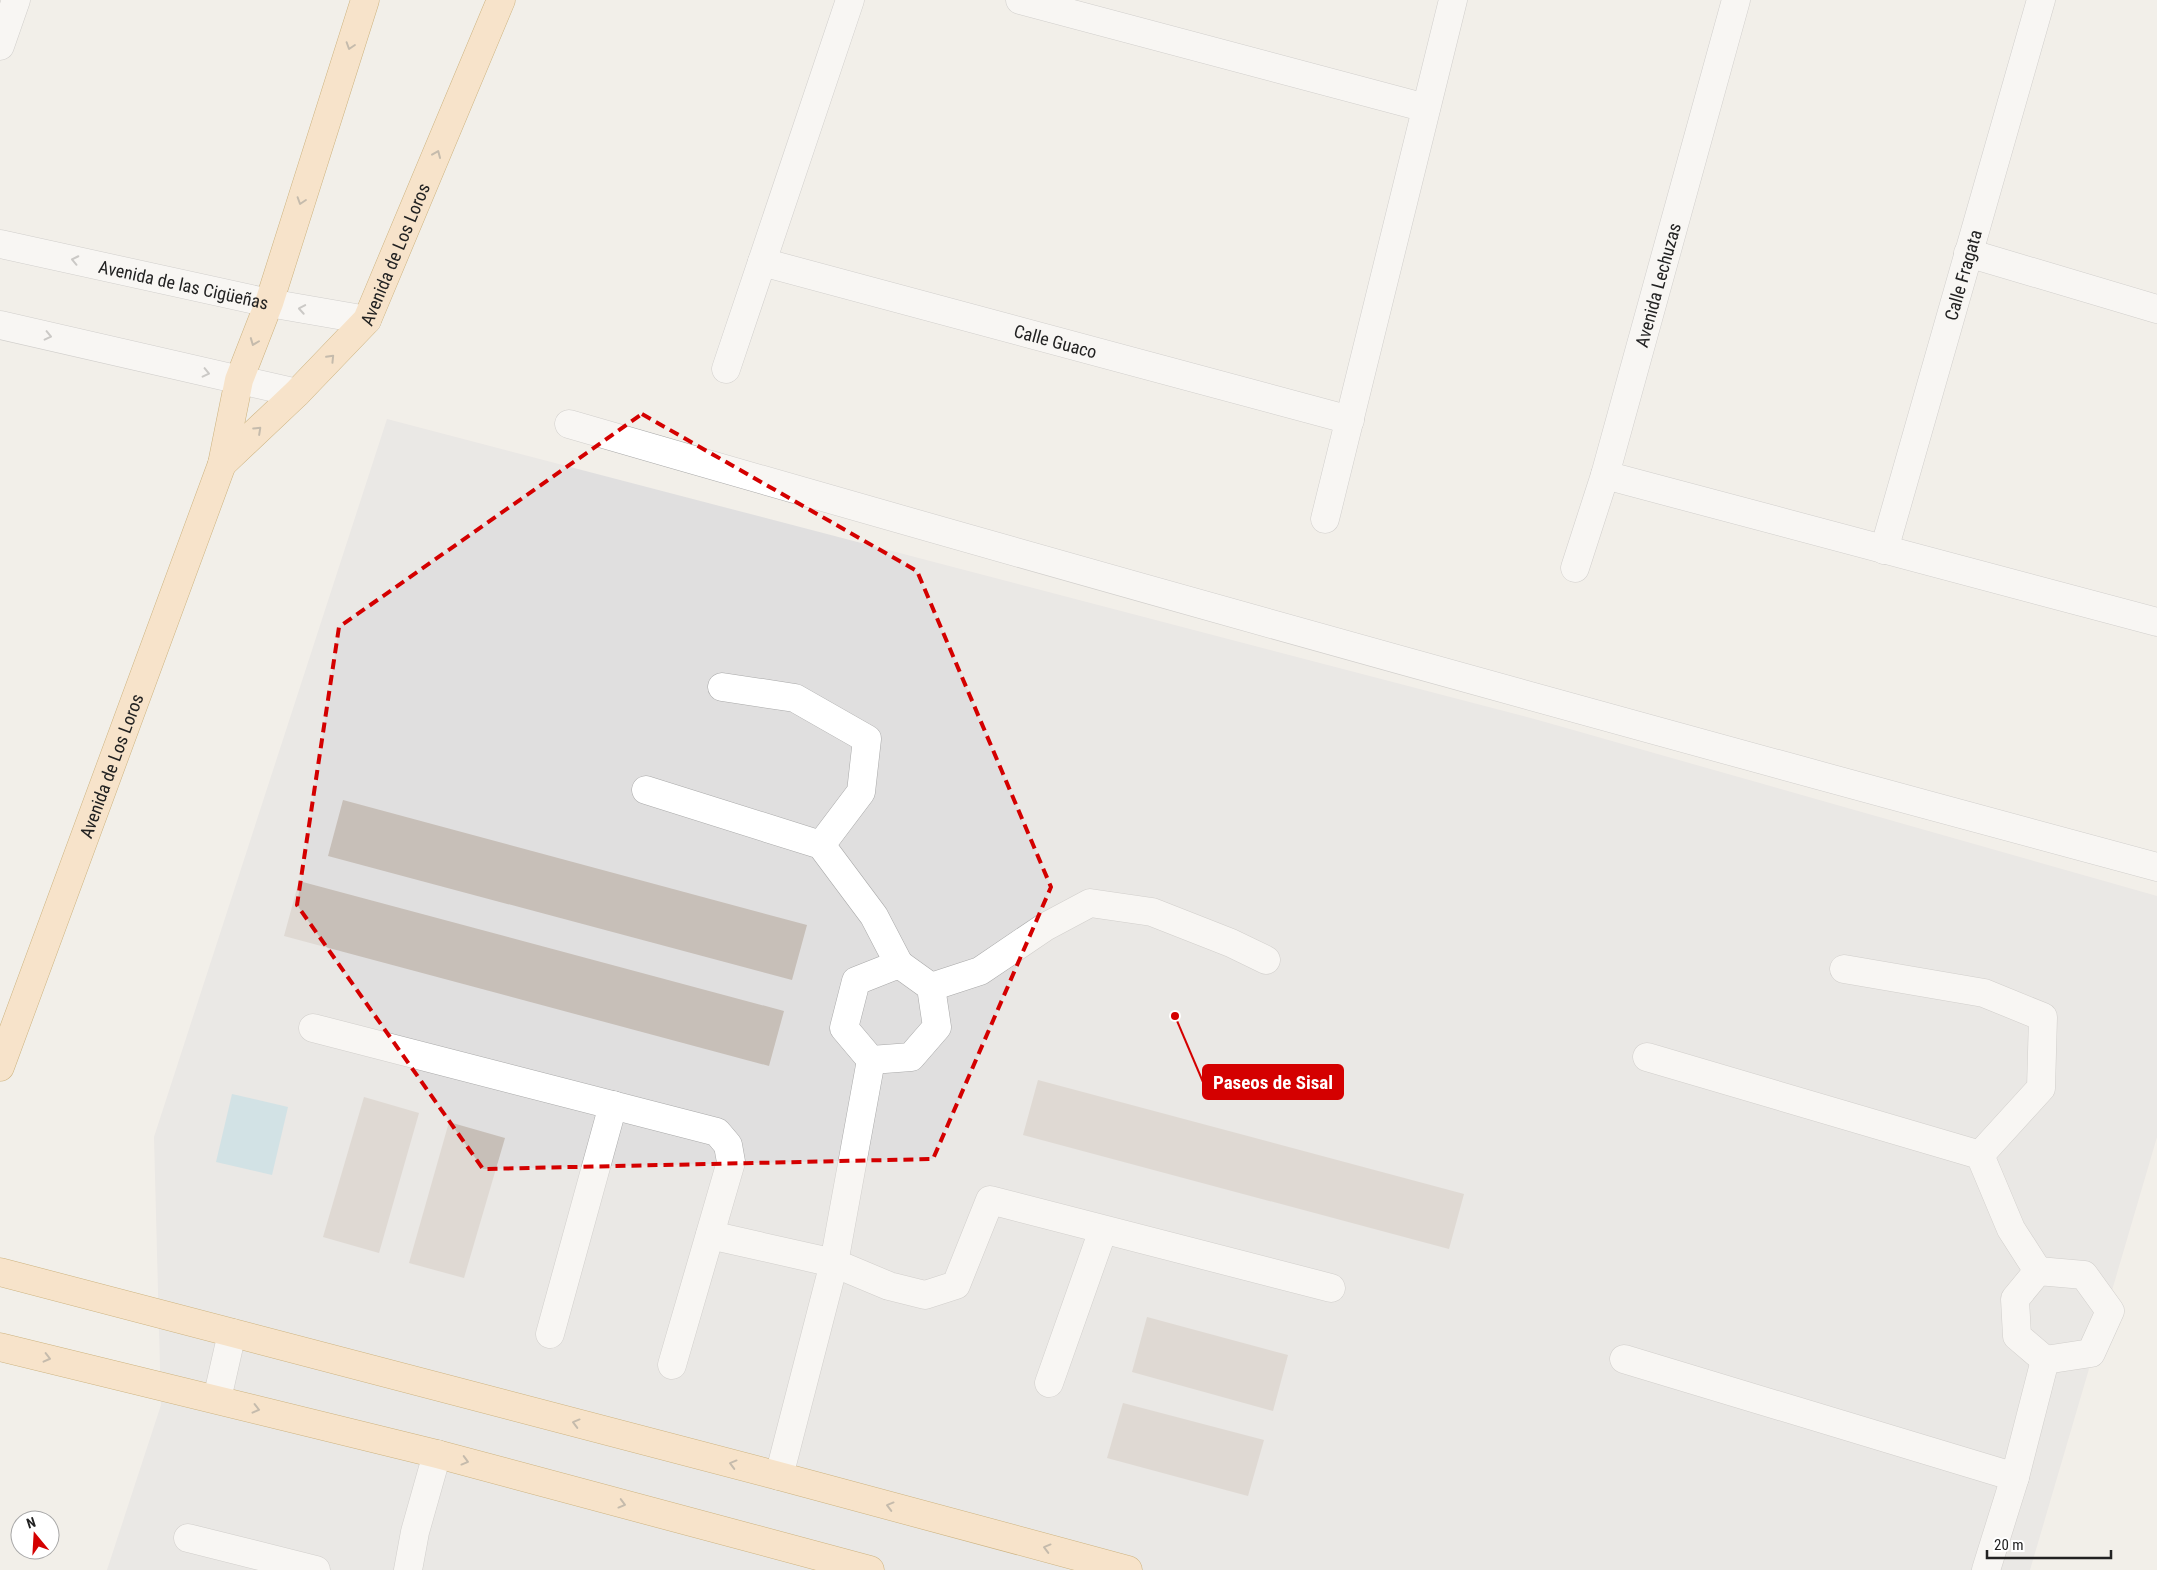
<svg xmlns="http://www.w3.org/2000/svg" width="2157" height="1570" font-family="'Roboto Condensed',sans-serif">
	<rect width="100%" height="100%" fill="#f2efe9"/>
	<path fill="#e0dfdf" d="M387 419 1538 720 2157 896V1137L2030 1570H107L161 1405 154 1137Z"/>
	<path fill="#aad3df" d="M232 1094 288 1107 272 1175 216 1162Z"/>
	<g fill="#c7bfb8">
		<path d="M343 800 807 925 792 980 328 856Z"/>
		<path d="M299 881 784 1011 769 1066 284 936Z"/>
		<path d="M1038 1080 1464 1194 1449 1249 1023 1135Z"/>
		<path d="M364 1097 419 1113 379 1253 323 1237Z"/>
		<path d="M449 1122 505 1138 464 1278 409 1263Z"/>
		<path d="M1147 1317 1288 1355 1273 1411 1132 1372Z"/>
		<path d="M1123 1403 1264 1440 1248 1496 1107 1458Z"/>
	</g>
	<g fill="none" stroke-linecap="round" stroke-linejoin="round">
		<g stroke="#a9a9a9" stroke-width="29">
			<g id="minor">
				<path d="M1020 0 1426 108"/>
				<path d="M0 46 16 0"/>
				<path id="s1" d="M0 244 269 303 367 320"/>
				<path d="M1968 253 2157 309"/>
				<path id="s2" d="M762 262 1350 420"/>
				<path d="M0 325 297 393"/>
				<path d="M726 369 850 0"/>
				<path d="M569 424C1097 577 1626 724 2157 867"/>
				<path d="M1605 475 2157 622"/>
				<path d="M1325 519 1453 0"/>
				<path id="s3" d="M1884 550 2041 0"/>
				<path id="s4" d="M1575 568 1605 475 1736 0"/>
				<path d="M722 687 795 698 867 739 861 792 821 845"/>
				<path d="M646 790 821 845 874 916 899 964"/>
				<path d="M899 964 931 987 937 1027 911 1057 871 1060 844 1028 856 981Z"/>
				<path d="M1844 969 1984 993 2043 1017 2041 1088 1980 1155"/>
				<path d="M931 987 980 971 1045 927 1090 903 1152 912 1231 943 1266 960"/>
				<path d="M313 1028 717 1132 728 1145 731 1162 672 1365"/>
				<path d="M1647 1057 1980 1155 2011 1229 2038 1271"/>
				<path d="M710 1235 834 1263 889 1286 925 1295 956 1285 990 1200 1331 1288"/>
				<path d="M2038 1271 2084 1275 2110 1311 2091 1353 2045 1360 2017 1336 2015 1299Z"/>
				<path d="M550 1334 613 1105"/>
				<path d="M1624 1359 2015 1477"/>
				<path d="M1049 1383 1103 1230"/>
				<path d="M217 1399 232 1333"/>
				<path d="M779 1476 834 1263 871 1060"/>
				<path d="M188 1538 316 1570"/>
				<path d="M408 1570 415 1532 437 1454"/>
				<path d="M1986 1570 2015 1477 2045 1360"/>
			</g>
		</g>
		<g stroke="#a06b00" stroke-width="29">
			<g id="major">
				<path id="s5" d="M222 464 297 393 367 320 501 0"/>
				<path id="s6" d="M0 1067 222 464 239 380 269 303 365 0"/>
				<path d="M0 1272 779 1476 1128 1570"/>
				<path d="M0 1347 437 1454 870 1570"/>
			</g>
		</g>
		<use href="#minor" stroke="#fff" stroke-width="28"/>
		<use href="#major" stroke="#fcd6a4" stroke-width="28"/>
	</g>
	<defs><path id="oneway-chevron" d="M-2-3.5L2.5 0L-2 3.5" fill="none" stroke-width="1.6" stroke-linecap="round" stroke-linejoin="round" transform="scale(1.25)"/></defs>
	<g stroke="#8f7c63">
		<use href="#oneway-chevron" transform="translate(350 46) rotate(108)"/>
		<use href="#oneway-chevron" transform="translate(437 154) rotate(-67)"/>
		<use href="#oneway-chevron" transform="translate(301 201) rotate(108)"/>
		<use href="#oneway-chevron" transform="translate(254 342) rotate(111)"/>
		<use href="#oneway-chevron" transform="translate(331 358) rotate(-46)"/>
		<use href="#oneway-chevron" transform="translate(258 430) rotate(-43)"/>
		<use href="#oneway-chevron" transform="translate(47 1358) rotate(14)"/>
		<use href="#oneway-chevron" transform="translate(256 1409) rotate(14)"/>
		<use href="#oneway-chevron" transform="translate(576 1423) rotate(-165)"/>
		<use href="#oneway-chevron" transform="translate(465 1461) rotate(15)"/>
		<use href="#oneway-chevron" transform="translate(733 1464) rotate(-165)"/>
		<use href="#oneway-chevron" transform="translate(622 1504) rotate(15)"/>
		<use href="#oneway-chevron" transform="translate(890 1506) rotate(-165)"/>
		<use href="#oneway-chevron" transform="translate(1047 1548) rotate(-165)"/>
	</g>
	<g stroke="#9c9c9c">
		<use href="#oneway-chevron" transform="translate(75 260) rotate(-168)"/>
		<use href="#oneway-chevron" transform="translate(302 309) rotate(-170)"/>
		<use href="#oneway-chevron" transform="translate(48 336) rotate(13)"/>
		<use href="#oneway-chevron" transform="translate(206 373) rotate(13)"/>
	</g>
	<path d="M0 0H2157V1570H0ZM642 414 917 571 1051 887 933 1159 483 1169 297 905 339 627Z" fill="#f2efe9" fill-opacity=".55" fill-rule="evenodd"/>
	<path fill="none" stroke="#d40000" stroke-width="4" stroke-dasharray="10 6" stroke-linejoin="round" d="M642 414 917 571 1051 887 933 1159 483 1169 297 905 339 627Z"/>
	<g text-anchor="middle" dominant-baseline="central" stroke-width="4.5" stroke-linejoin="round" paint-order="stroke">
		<g font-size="18" fill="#222" stroke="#fff">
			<text stroke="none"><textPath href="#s5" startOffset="276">Avenida de Los Loros</textPath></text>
			<text stroke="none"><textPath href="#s3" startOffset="286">Calle Fragata</textPath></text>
			<text stroke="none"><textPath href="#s1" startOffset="188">Avenida de las Cigüeñas</textPath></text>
			<text stroke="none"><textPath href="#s4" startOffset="295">Avenida Lechuzas</textPath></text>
			<text stroke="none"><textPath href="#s2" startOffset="304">Calle Guaco</textPath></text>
			<text stroke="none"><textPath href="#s6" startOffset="321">Avenida de Los Loros</textPath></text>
		</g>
	</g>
	<path fill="none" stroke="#d40000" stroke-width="2" d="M1175 1016L1203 1082"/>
	<circle fill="#d40000" stroke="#fff" stroke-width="2" cx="1175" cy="1016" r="5"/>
	<rect fill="#d40000" stroke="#d40000" stroke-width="2" x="1203" y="1065" width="140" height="34" rx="5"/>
	<g font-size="19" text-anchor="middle" font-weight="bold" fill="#fff">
		<text x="1273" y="1089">Paseos de Sisal</text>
	</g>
	<g transform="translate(35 1535) rotate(342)"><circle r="24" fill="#ffffff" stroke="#a7a7a7"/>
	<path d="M0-4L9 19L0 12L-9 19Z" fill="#d40000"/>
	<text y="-8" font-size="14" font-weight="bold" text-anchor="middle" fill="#222222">N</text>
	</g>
	<path d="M1987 1550v8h124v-8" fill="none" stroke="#222222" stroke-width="2.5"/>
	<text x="1994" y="1550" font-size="15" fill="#222222" stroke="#ffffff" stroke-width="4" paint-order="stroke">20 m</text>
</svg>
